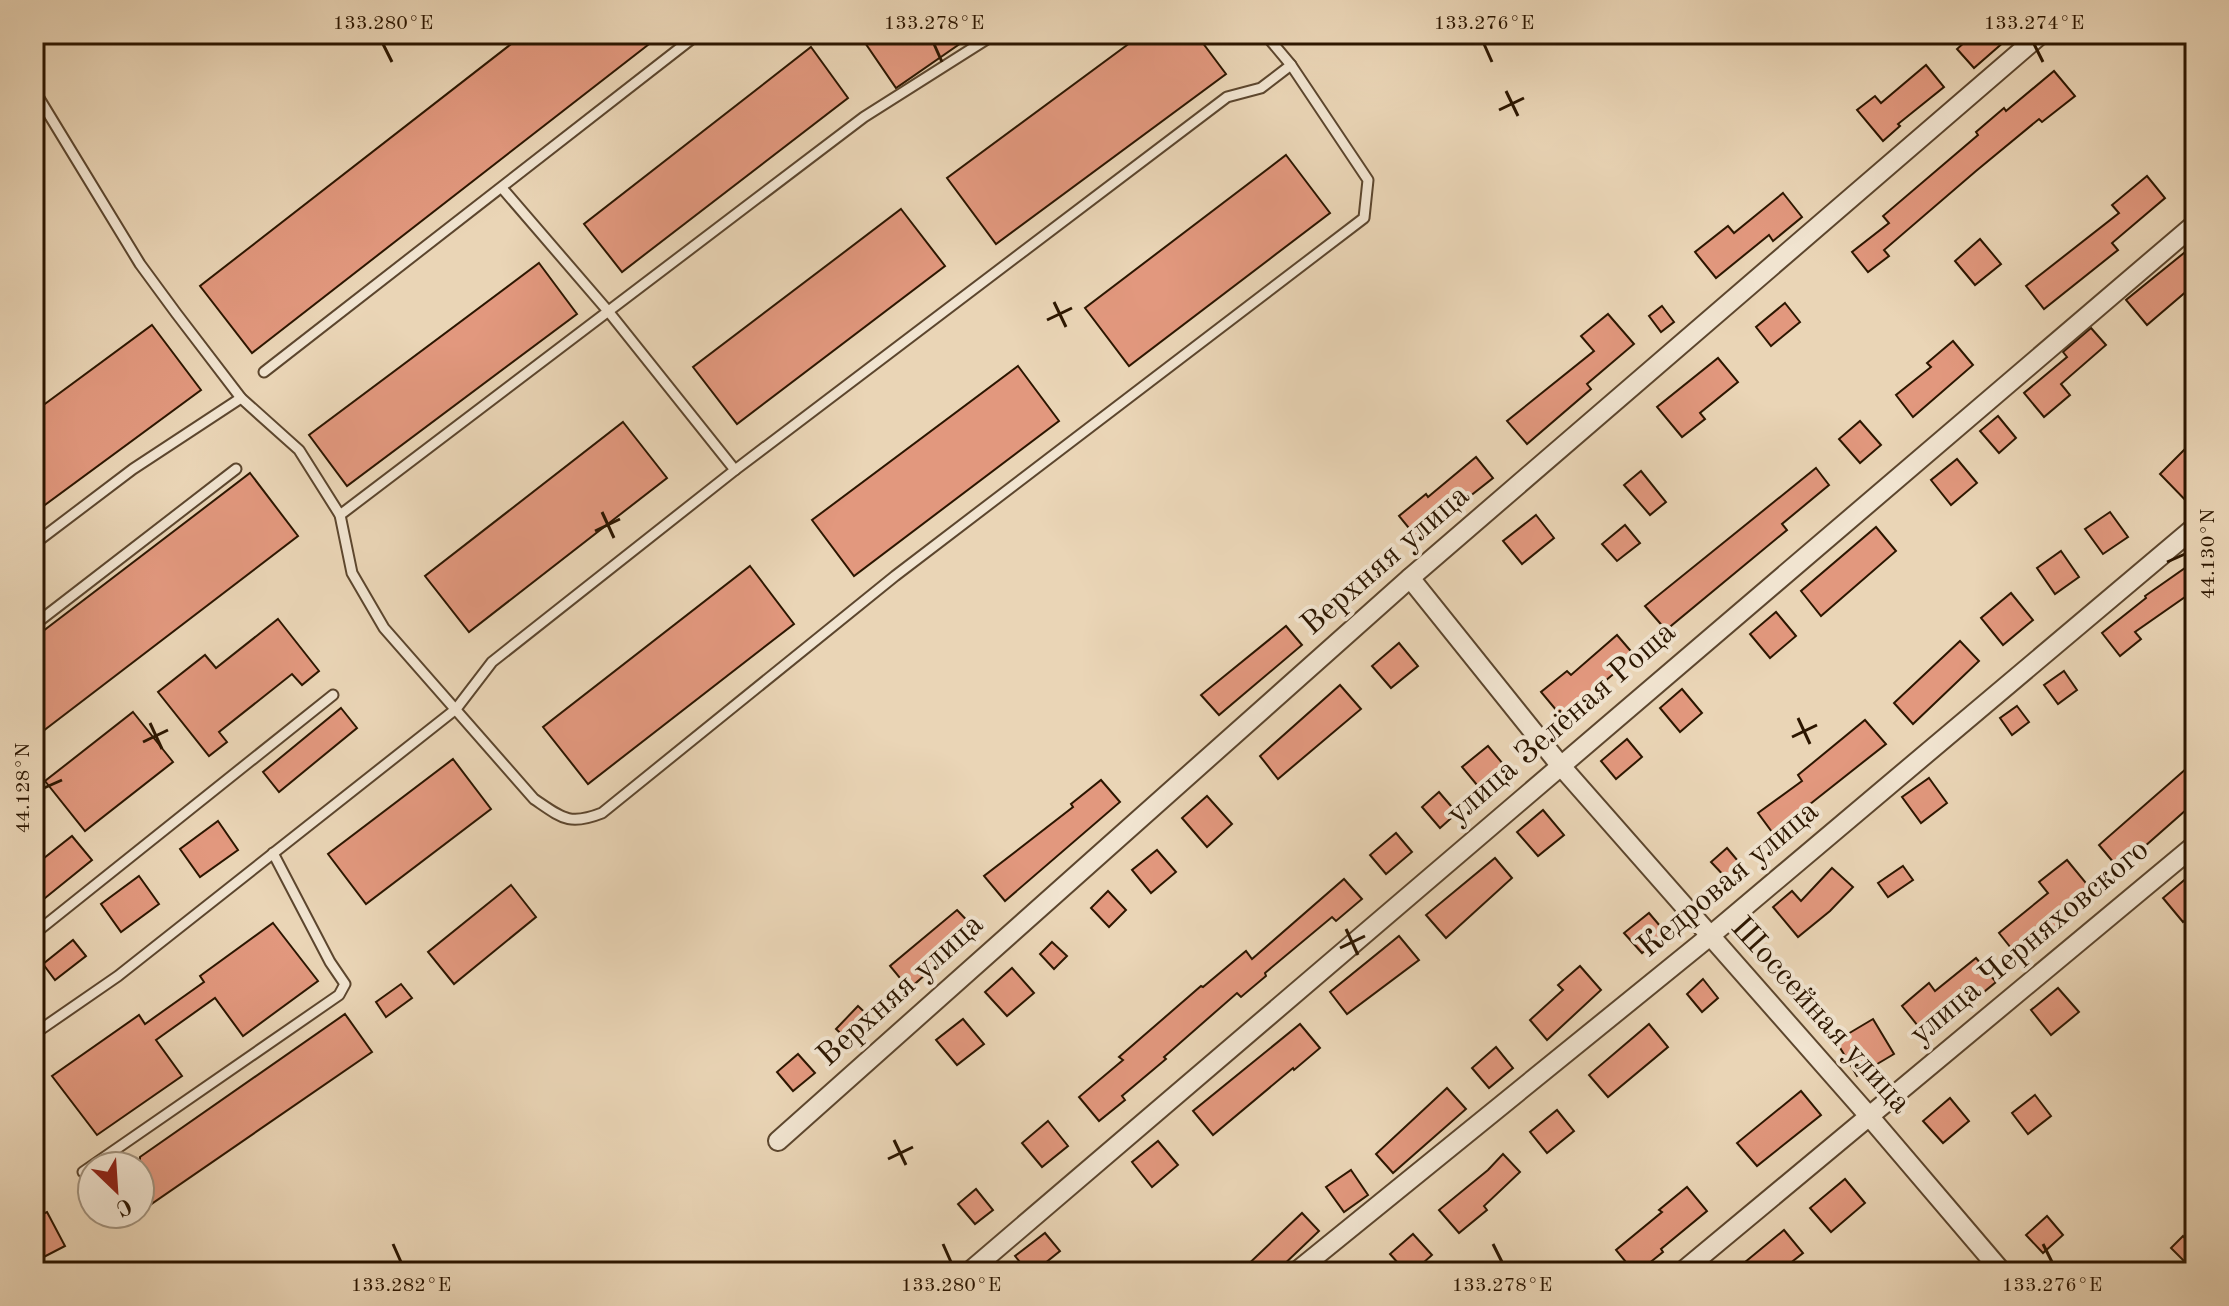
<svg xmlns="http://www.w3.org/2000/svg" width="2229" height="1306" font-family="'Old Standard TT',serif">
	<rect width="100%" height="100%" fill="#ead5b6"/>
	<filter id="stains"><feTurbulence type="fractalNoise" baseFrequency=".0025" numOctaves="4"/><feColorMatrix values="0 0 0 0 .2 0 0 0 0 .09 0 0 0 0 .02 0 0 0 .5 -.17"/></filter>
	<radialGradient id="worn" r=".72"><stop offset=".6" stop-color="#630" stop-opacity="0"/><stop offset="1" stop-color="#630" stop-opacity=".3"/></radialGradient>
	<g fill="#e2987e" stroke="#2c1600" stroke-width="2">
		<path d="M524 34H662L252 353 200 286Z"/>
		<path d="M859 34H974L896 88Z"/>
		<path d="M1142 34H1196L1226 74 996 244 947 178Z"/>
		<path d="M1974 34H2013L1974 68 1957 49Z"/>
		<path d="M811 47 848 98 622 272 584 224Z"/>
		<path d="M1926 65 1944 87 1898 124 1900 126 1883 141 1857 110 1875 96 1881 103Z"/>
		<path d="M2054 71 2075 96 2042 122 2039 119 1976 171 1884 250 1889 256 1868 272 1852 252 1889 223 1883 216 1978 135 1976 132 2004 108 2006 111Z"/>
		<path d="M1286 155 1330 213 1129 366 1085 308Z"/>
		<path d="M2147 176 2165 198 2112 243 2118 250 2044 309 2026 286 2119 213 2112 205Z"/>
		<path d="M1783 193 1802 217 1773 241 1769 235 1716 278 1695 252 1728 226 1734 233Z"/>
		<path d="M901 209 945 266 737 424 693 367Z"/>
		<path d="M1980 239 2001 264 1975 285 1955 261Z"/>
		<path d="M2195 244V284L2147 325 2126 300Z"/>
		<path d="M539 263 577 314 347 486 309 435Z"/>
		<path d="M1785 303 1800 322 1771 346 1756 327Z"/>
		<path d="M1662 306 1674 322 1661 332 1649 316Z"/>
		<path d="M1608 314 1634 344 1587 384 1591 389 1527 444 1507 421 1594 351 1581 336Z"/>
		<path d="M152 325 201 390 34 513V412Z"/>
		<path d="M2091 328 2106 345 2061 384 2070 395 2044 417 2024 393 2067 357 2063 352Z"/>
		<path d="M1953 341 1973 365 1913 417 1896 395 1931 367 1927 363Z"/>
		<path d="M1718 358 1738 382 1700 413 1705 419 1682 437 1657 407Z"/>
		<path d="M1018 366 1059 421 854 576 812 520Z"/>
		<path d="M1998 416 2016 438 1999 453 1980 431Z"/>
		<path d="M1860 421 1881 445 1860 463 1839 439Z"/>
		<path d="M623 422 667 478 469 632 425 576Z"/>
		<path d="M2195 439V510L2160 474Z"/>
		<path d="M1476 457 1493 478 1417 538 1399 516 1426 494 1428 497Z"/>
		<path d="M1957 459 1977 483 1951 505 1931 480Z"/>
		<path d="M1816 468 1829 485 1782 524 1787 530 1666 630 1645 606Z"/>
		<path d="M1641 471 1666 502 1650 515 1624 485Z"/>
		<path d="M250 473 298 536 34 738V638Z"/>
		<path d="M2110 512 2128 537 2103 554 2085 529Z"/>
		<path d="M1536 515 1554 538 1522 564 1503 541Z"/>
		<path d="M1625 525 1640 543 1617 561 1602 544Z"/>
		<path d="M1876 527 1896 551 1821 616 1801 591Z"/>
		<path d="M2061 551 2079 577 2055 594 2037 568Z"/>
		<path d="M2195 561V590L2135 632 2141 639 2120 656 2102 633 2146 598 2145 596Z"/>
		<path d="M750 566 794 624 588 784 543 727Z"/>
		<path d="M2011 593 2033 620 2003 645 1981 618Z"/>
		<path d="M1776 612 1796 636 1770 658 1750 634Z"/>
		<path d="M278 619 319 671 302 685 292 674 219 732 227 742 209 756 158 692 205 655 216 668Z"/>
		<path d="M1286 626 1302 645 1219 715 1201 695Z"/>
		<path d="M1617 635 1635 656 1562 717 1541 692 1567 671 1571 675Z"/>
		<path d="M1960 641 1979 661 1913 724 1894 703Z"/>
		<path d="M1399 643 1418 666 1391 688 1372 666Z"/>
		<path d="M2064 671 2077 690 2058 704 2044 685Z"/>
		<path d="M1340 685 1361 709 1278 779 1260 756Z"/>
		<path d="M1682 689 1702 713 1680 732 1660 708Z"/>
		<path d="M2017 706 2029 722 2012 735 2000 718Z"/>
		<path d="M341 708 357 728 279 792 263 772Z"/>
		<path d="M133 712 173 762 85 831 45 781Z"/>
		<path d="M1865 720 1886 744 1795 816 1797 820 1775 836 1758 813 1802 781 1798 775Z"/>
		<path d="M1627 739 1642 757 1616 779 1601 761Z"/>
		<path d="M1488 746 1508 770 1482 791 1462 767Z"/>
		<path d="M453 759 491 809 366 904 328 854Z"/>
		<path d="M2195 761V802L2119 869 2099 845Z"/>
		<path d="M1929 778 1947 803 1921 823 1902 797Z"/>
		<path d="M1101 780 1120 802 1005 901 984 876 1073 807 1071 804Z"/>
		<path d="M1439 792 1457 813 1440 828 1422 807Z"/>
		<path d="M1207 796 1232 824 1207 847 1182 818Z"/>
		<path d="M1543 810 1564 835 1538 856 1517 832Z"/>
		<path d="M218 821 238 850 200 877 180 849Z"/>
		<path d="M1396 833 1412 852 1386 874 1370 855Z"/>
		<path d="M72 836 92 860 34 907V866Z"/>
		<path d="M1727 848 1743 867 1728 880 1711 862Z"/>
		<path d="M1157 850 1176 872 1151 893 1132 870Z"/>
		<path d="M1495 858 1512 878 1446 938 1426 915Z"/>
		<path d="M2067 860 2095 894 2019 958 1999 933 2048 893 2039 882Z"/>
		<path d="M1903 866 1913 880 1888 897 1878 883Z"/>
		<path d="M1832 868 1853 887 1830 911 1798 937 1773 907 1792 891 1801 901Z"/>
		<path d="M2195 871V912L2183 922 2163 898Z"/>
		<path d="M139 876 159 904 121 932 101 904Z"/>
		<path d="M1344 879 1362 899 1336 921 1332 917 1265 973 1266 976 1241 997 1237 993 1164 1057 1166 1059 1122 1096 1125 1100 1099 1121 1079 1097 1123 1060 1119 1057 1201 986 1203 987 1246 951 1252 959Z"/>
		<path d="M511 885 536 917 454 984 428 952Z"/>
		<path d="M1108 891 1126 910 1109 927 1091 908Z"/>
		<path d="M957 910 976 930 909 989 890 966Z"/>
		<path d="M1649 913 1666 933 1642 953 1624 933Z"/>
		<path d="M273 923 318 981 243 1036 215 998 156 1040 182 1076 97 1135 52 1076 139 1015 145 1024 204 982 200 976Z"/>
		<path d="M1399 936 1419 960 1347 1014 1330 992Z"/>
		<path d="M73 940 86 956 55 980 43 964Z"/>
		<path d="M1052 942 1067 956 1054 969 1040 954Z"/>
		<path d="M1976 958 1996 982 1974 1000 1964 987 1918 1026 1902 1006 1929 983 1935 991Z"/>
		<path d="M1580 966 1601 990 1547 1040 1530 1020 1563 990 1558 985Z"/>
		<path d="M1012 968 1034 993 1007 1016 985 992Z"/>
		<path d="M1703 979 1718 998 1702 1012 1687 994Z"/>
		<path d="M401 984 412 998 386 1017 376 1002Z"/>
		<path d="M2058 988 2079 1012 2051 1035 2031 1010Z"/>
		<path d="M858 1006 875 1022 853 1045 836 1029Z"/>
		<path d="M345 1014 372 1052 147 1207 140 1197V1157Z"/>
		<path d="M963 1019 984 1044 957 1065 936 1040Z"/>
		<path d="M1873 1019 1894 1054 1857 1076 1836 1041Z"/>
		<path d="M1300 1024 1320 1048 1294 1070 1293 1068 1213 1135 1193 1111Z"/>
		<path d="M1649 1024 1668 1047 1608 1097 1589 1075Z"/>
		<path d="M1496 1047 1513 1068 1489 1088 1472 1068Z"/>
		<path d="M798 1054 815 1073 793 1091 777 1072Z"/>
		<path d="M1447 1088 1466 1109 1393 1173 1376 1154Z"/>
		<path d="M1801 1091 1821 1115 1757 1166 1737 1143Z"/>
		<path d="M2035 1095 2051 1116 2028 1134 2012 1113Z"/>
		<path d="M1950 1098 1969 1121 1943 1143 1923 1121Z"/>
		<path d="M1557 1110 1574 1131 1547 1153 1530 1132Z"/>
		<path d="M1048 1121 1068 1146 1042 1167 1022 1143Z"/>
		<path d="M1158 1141 1178 1165 1152 1187 1132 1162Z"/>
		<path d="M1503 1154 1520 1172 1484 1206 1487 1210 1459 1233 1439 1210 1488 1170Z"/>
		<path d="M1351 1170 1368 1195 1344 1212 1326 1187Z"/>
		<path d="M1845 1179 1865 1203 1831 1232 1810 1208Z"/>
		<path d="M1687 1187 1707 1211 1661 1249 1663 1252 1638 1272H1634L1616 1250 1662 1212 1659 1210Z"/>
		<path d="M976 1189 993 1210 975 1224 958 1204Z"/>
		<path d="M47 1212 65 1246 34 1262V1218Z"/>
		<path d="M1302 1213 1319 1231 1276 1272H1240Z"/>
		<path d="M2047 1216 2063 1235 2043 1253 2026 1235Z"/>
		<path d="M1784 1230 1803 1253 1779 1272H1733Z"/>
		<path d="M1045 1233 1060 1251 1034 1272H1028L1015 1256Z"/>
		<path d="M1413 1234 1432 1255 1413 1272H1406L1390 1254Z"/>
		<path d="M2183 1236 2195 1249V1272L2171 1248Z"/>
	</g>
	<g fill="none" stroke-linecap="round" stroke-linejoin="round">
		<g stroke="#5c462e" stroke-width="13">
			<g id="service">
				<path d="M34 90 140 264 176 313 241 398 299 450 340 515 352 573 384 628 534 799C562 818 569 826 602 813L895 576 1364 218 1368 180 1291 65 1265 34"/>
				<path d="M502 188 608 311 735 470"/>
				<path d="M264 372 698 34"/>
				<path d="M340 515 864 117 995 34"/>
				<path d="M34 544 133 469 241 398"/>
				<path d="M34 625 236 469"/>
				<path d="M34 934 333 695"/>
				<path d="M34 1034 118 976 456 709 492 662 735 470 1227 97 1261 88 1291 65"/>
				<path d="M83 1172 339 995 345 984 330 962 273 853"/>
			</g>
		</g>
		<g stroke="#5c462e" stroke-width="22">
			<g id="minor">
				<path d="M1410 578 1560 765 1869 1116 2002 1272"/>
				<path d="M778 1141 1410 578 2041 34"/>
				<path d="M969 1272 2195 224"/>
				<path d="M1296 1272 1710 936 2195 527"/>
				<path d="M1682 1272 2195 845"/>
			</g>
		</g>
		<use href="#service" stroke="#f1e4d0" stroke-width="9"/>
		<use href="#minor" stroke="#f1e4d0" stroke-width="18"/>
	</g>
	<path fill="none" stroke="#2c1600" stroke-width="3" d="M383 44 392 62M934 44 942 62M1484 44 1492 62M2034 44 2043 62M1506 91 1518 116M1499 110 1524 98M1054 302 1066 327M1047 320 1072 308M602 512 614 538M595 531 620 519M2167 562 2185 554M1798 718 1810 744M150 723 162 749M1792 737 1817 725M143 742 168 730M44 788 62 780M1346 929 1358 955M1340 948 1365 936M894 1140 906 1165M888 1159 913 1147M393 1244 401 1262M943 1244 951 1262M1493 1244 1502 1262M2043 1244 2052 1262"/>
	<g text-anchor="middle" dominant-baseline="central" stroke-width="8" stroke-linejoin="round" paint-order="stroke">
		<g font-size="32" fill="#2c1600" stroke="#f1e4d0">
			<text transform="translate(1386 561) rotate(-41)">Верхняя улица</text>
			<text transform="translate(1562 724) rotate(-41)">улица Зелёная Роща</text>
			<text transform="translate(1729 880) rotate(-40)">Кедровая улица</text>
			<text transform="translate(2030 943) rotate(-40)">улица Черняховского</text>
			<text transform="translate(901 991) rotate(-42)">Верхняя улица</text>
			<text transform="translate(1820 1016) rotate(48)">Шоссейная улица</text>
		</g>
	</g>
	<rect width="2229" height="1306" fill="none" stroke="#ead5b6" stroke-width="88"/>
	<g transform="translate(116 1190) rotate(155)"><circle r="38" fill="#f1e4d0" stroke="#a2927d" stroke-width="2"/>
	<path d="M0-6L14 30L0 20L-14 30Z" fill="#8f2418"/>
	<text y="-12" font-size="22" font-weight="bold" text-anchor="middle" fill="#2c1600">С</text>
	</g>
	<rect x="44" y="44" width="2141" height="1218" fill="none" stroke="#2c1600" stroke-width="3"/>
	<g font-size="20" text-anchor="middle" fill="#2c1600">
		<text x="383" y="29">133.280°E</text>
		<text x="934" y="29">133.278°E</text>
		<text x="1484" y="29">133.276°E</text>
		<text x="2034" y="29">133.274°E</text>
		<text transform="translate(2207 554) rotate(-90)" y="7">44.130°N</text>
		<text transform="translate(22 788) rotate(-90)" y="7">44.128°N</text>
		<text x="401" y="1291">133.282°E</text>
		<text x="951" y="1291">133.280°E</text>
		<text x="1502" y="1291">133.278°E</text>
		<text x="2052" y="1291">133.276°E</text>
	</g>
	<rect width="100%" height="100%" filter="url(#stains)"/>
	<rect width="100%" height="100%" fill="url(#worn)"/>
</svg>
